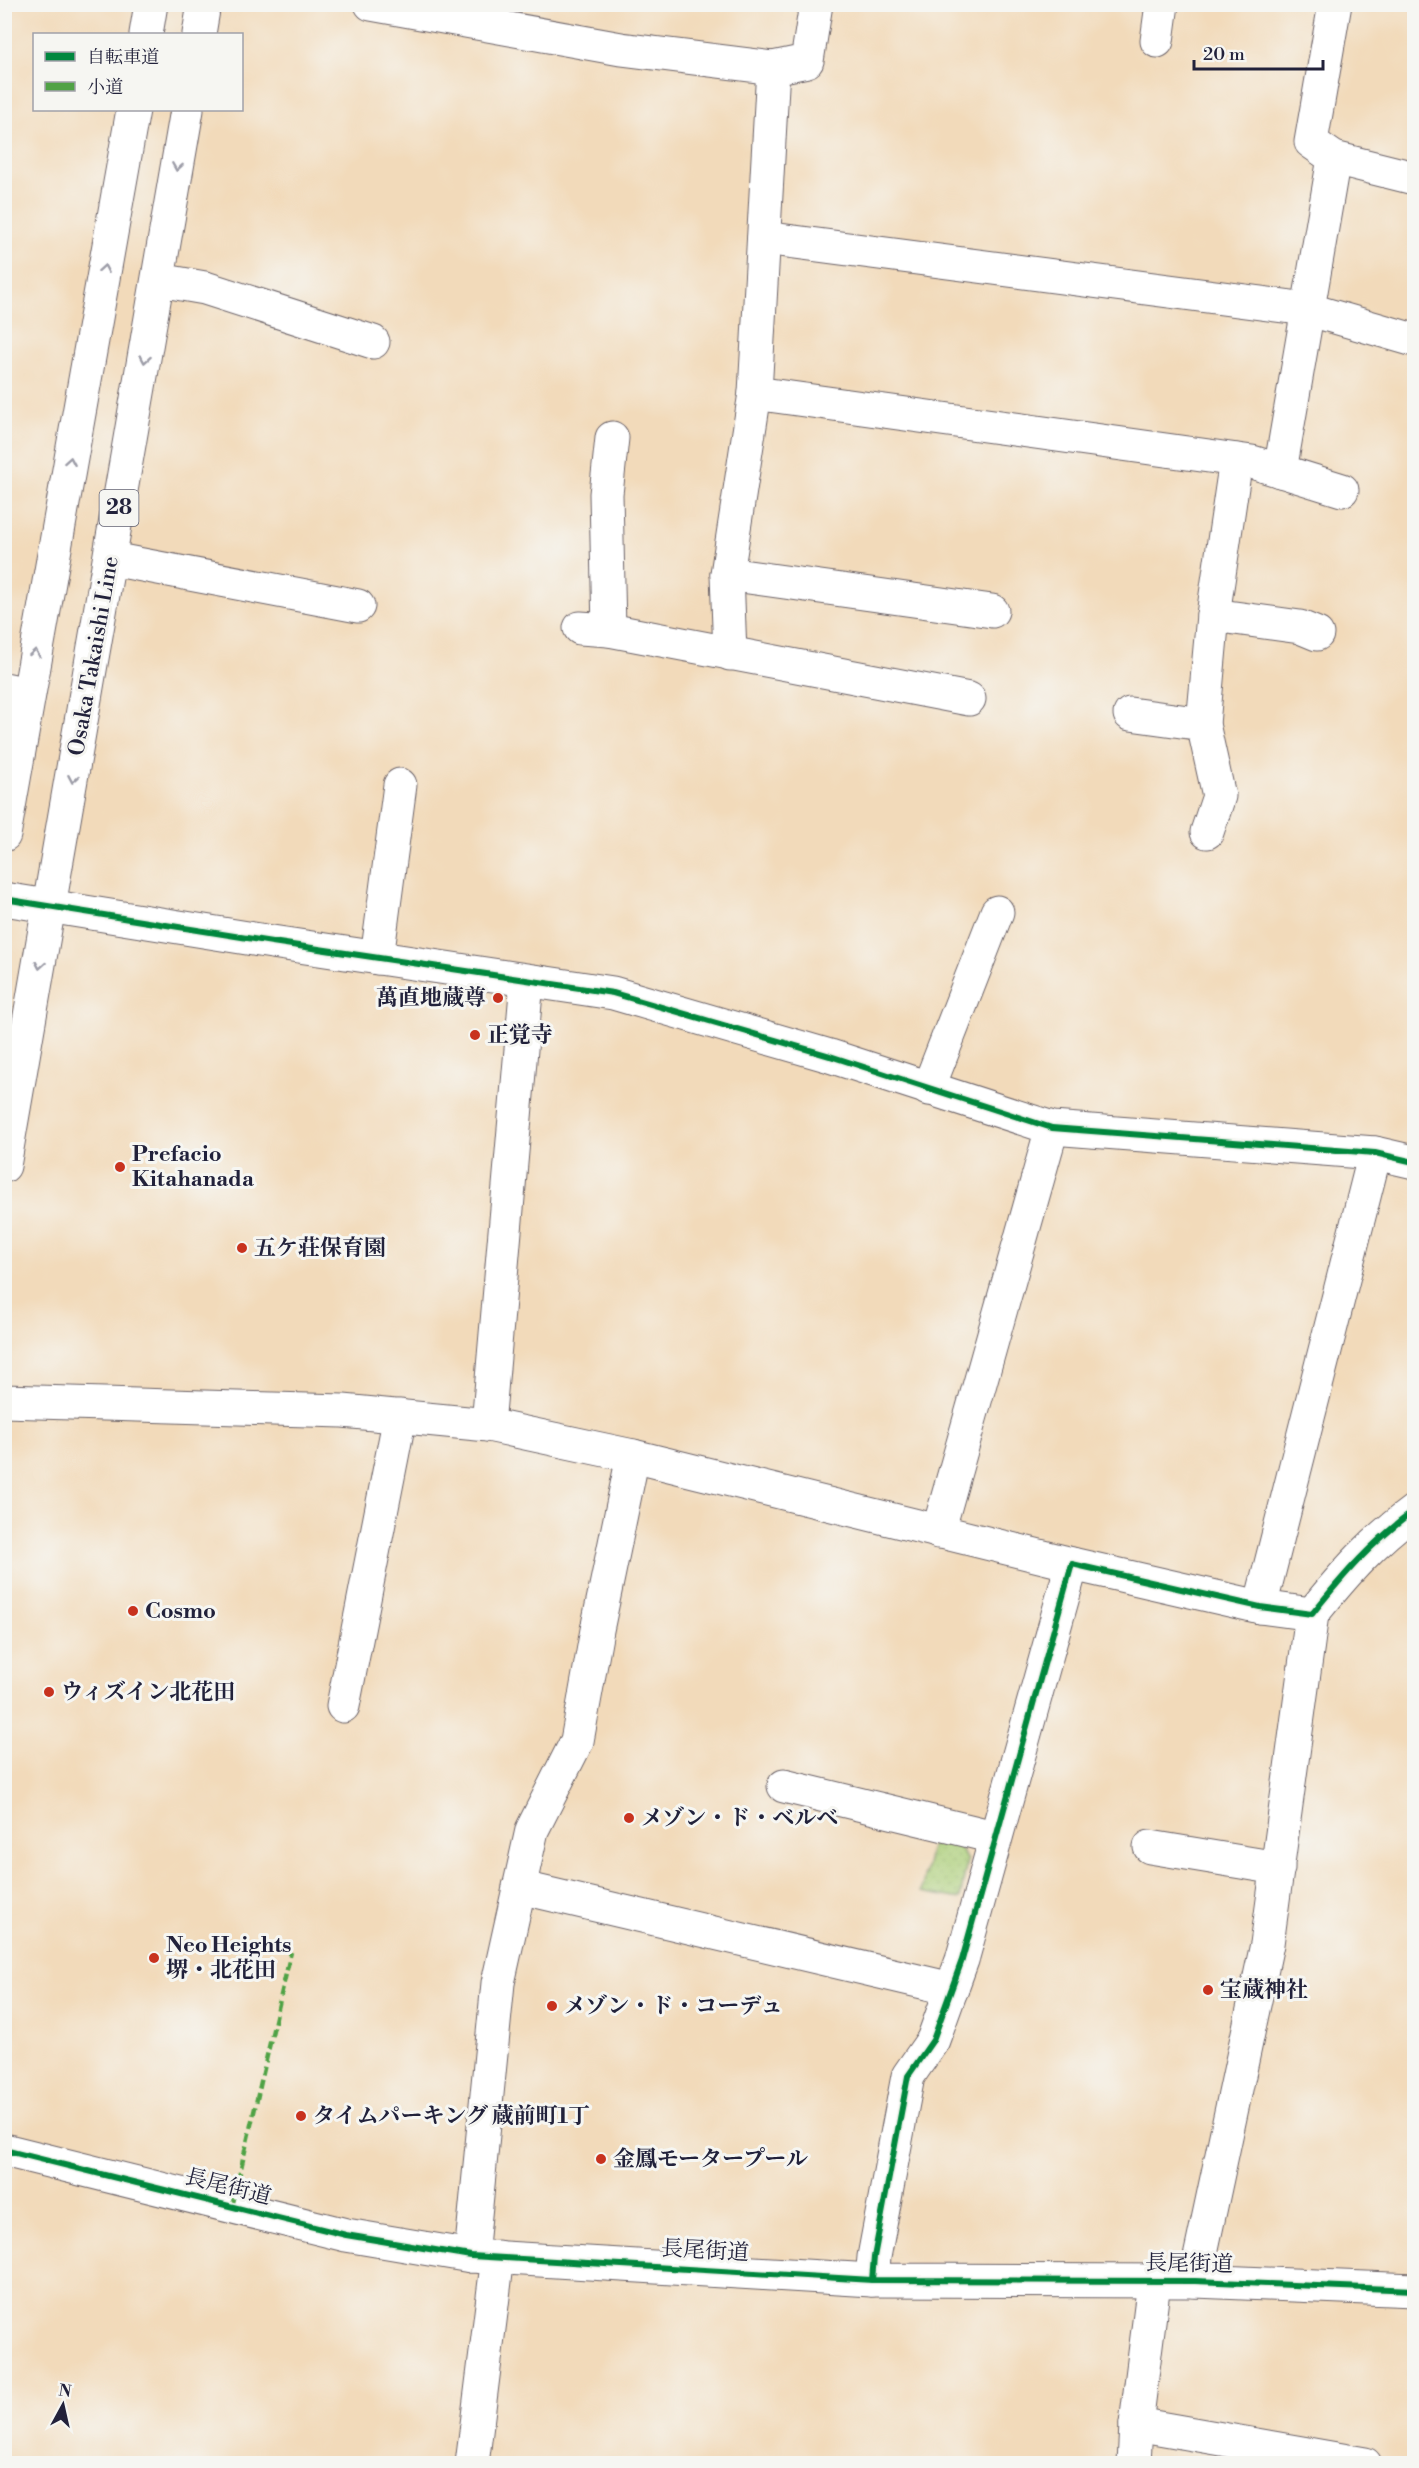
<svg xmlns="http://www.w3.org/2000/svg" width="1419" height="2468" font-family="'Libre Bodoni','Noto Serif JP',serif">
	<defs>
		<pattern id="grass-dots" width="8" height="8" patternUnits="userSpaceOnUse" patternTransform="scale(1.5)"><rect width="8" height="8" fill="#abce77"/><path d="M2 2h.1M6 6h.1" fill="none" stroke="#93b168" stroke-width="1.8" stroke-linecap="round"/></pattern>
	</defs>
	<rect width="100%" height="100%" fill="#f6f6f2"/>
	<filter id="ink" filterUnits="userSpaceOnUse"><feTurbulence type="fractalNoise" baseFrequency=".0167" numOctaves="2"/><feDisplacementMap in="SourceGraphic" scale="12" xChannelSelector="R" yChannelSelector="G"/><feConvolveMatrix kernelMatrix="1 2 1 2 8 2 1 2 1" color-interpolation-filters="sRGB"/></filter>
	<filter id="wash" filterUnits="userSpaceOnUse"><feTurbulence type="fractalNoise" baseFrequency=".008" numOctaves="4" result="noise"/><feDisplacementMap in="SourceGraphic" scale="24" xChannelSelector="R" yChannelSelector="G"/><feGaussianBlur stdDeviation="1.35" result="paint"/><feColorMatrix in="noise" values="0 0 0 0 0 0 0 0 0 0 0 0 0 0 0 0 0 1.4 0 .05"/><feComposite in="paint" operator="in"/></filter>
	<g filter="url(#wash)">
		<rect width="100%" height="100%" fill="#f2daba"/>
		<path fill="url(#grass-dots)" stroke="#667859" stroke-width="1.5" d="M934 1834 956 1841 967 1861 960 1899 921 1892Z"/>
	</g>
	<g filter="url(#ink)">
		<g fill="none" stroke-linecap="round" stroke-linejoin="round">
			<g stroke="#6b6267" stroke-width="35">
				<g id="minor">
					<path d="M371 4 621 49 773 68 807 61 816 4"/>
					<path d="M1335 4 1311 142 1334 158 1414 178"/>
					<path d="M1157 41 1162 4"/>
					<path d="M773 68 755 393 1252 462 1342 490"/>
					<path d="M764 238 1307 309 1414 340"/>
					<path d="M159 280 205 288 373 342"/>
					<path d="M1280 471 1334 158"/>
					<path d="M111 559 358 606"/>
					<path d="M727 574 992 611"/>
					<path d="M1213 615 1300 627 1317 634"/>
					<path d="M580 628 609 630 969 699"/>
					<path d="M609 630 606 494 612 438"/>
					<path d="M730 654 727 574 755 393"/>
					<path d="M4 689 28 694"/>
					<path d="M1130 714 1203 724"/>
					<path d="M1207 832 1219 796 1203 724 1213 615 1236 460"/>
					<path d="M4 899 272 942 613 993 830 1056 1052 1128 1375 1153 1414 1162"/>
					<path d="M377 958 400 785"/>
					<path d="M928 1089 997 912"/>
					<path d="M4 1401 343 1411 488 1425 633 1456 1072 1564"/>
					<path d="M488 1425 527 981"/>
					<path d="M938 1532 1052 1128"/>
					<path d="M1260 1607 1375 1153"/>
					<path d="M343 1706 400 1416"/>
					<path d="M784 1786 994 1837"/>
					<path d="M1150 1847 1278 1868"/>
					<path d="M519 1887 952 1989"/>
					<path d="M4 2150 346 2235 471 2256 872 2280 1195 2281 1414 2290"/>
					<path d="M471 2256 498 1983 532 1830 577 1741 597 1630 633 1456"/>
					<path d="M872 2280 874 2257 908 2076 933 2040 962 1960 1072 1564 1260 1607 1312 1614C1345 1573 1372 1542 1414 1511"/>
					<path d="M1195 2281 1267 1944 1312 1614"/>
					<path d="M1136 2424 1365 2464"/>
					<path d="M472 2464 498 2257"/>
					<path d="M1134 2464 1136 2424 1154 2282"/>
				</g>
			</g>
			<g stroke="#6b6267" stroke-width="35">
				<g id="major">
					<path d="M146 34 151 4"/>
					<path d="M199 34 204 4"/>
					<path d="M4 835 133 110"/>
					<path d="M4 1166 187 110"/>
				</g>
			</g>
			<use href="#minor" stroke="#fff" stroke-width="33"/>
			<use href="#major" stroke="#fff" stroke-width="33"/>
			<path stroke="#50a245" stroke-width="4.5" stroke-dasharray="9 4.5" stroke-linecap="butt" d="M232 2207 291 1952"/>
			<g stroke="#f6f6f2" stroke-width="10">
				<g id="cycleway">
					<path d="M4 899 272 942 613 993 830 1056 1052 1128 1375 1153 1414 1162"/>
					<path d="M4 2150 346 2235 471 2256 872 2280 1195 2281 1414 2290"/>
					<path d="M872 2280 874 2257 908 2076 933 2040 962 1960 1072 1564 1260 1607 1312 1614C1345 1573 1372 1542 1414 1511"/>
				</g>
			</g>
			<use href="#cycleway" stroke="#00873e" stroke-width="6"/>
		</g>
		<defs><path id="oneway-chevron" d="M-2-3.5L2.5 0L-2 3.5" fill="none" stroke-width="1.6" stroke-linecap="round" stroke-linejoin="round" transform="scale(1.5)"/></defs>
		<g stroke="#9c9ca7">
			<use href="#oneway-chevron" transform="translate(177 167) rotate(99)"/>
			<use href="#oneway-chevron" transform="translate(104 269) rotate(-80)"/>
			<use href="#oneway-chevron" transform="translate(145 359) rotate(100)"/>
			<use href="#oneway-chevron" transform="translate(70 461) rotate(-80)"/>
			<use href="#oneway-chevron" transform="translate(35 653) rotate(-80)"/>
			<use href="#oneway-chevron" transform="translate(73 779) rotate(100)"/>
			<use href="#oneway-chevron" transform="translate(40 965) rotate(100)"/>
		</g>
	</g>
	<g fill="#c8321e" stroke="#f6f6f2" stroke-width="2">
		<circle cx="498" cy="998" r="6"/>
		<circle cx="475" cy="1035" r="6"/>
		<circle cx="120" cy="1167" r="6"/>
		<circle cx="242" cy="1248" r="6"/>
		<circle cx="133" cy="1611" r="6"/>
		<circle cx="49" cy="1692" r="6"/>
		<circle cx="629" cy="1818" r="6"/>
		<circle cx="154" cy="1958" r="6"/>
		<circle cx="1208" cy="1990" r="6"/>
		<circle cx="552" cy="2006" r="6"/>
		<circle cx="301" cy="2116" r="6"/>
		<circle cx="601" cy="2159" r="6"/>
	</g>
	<g text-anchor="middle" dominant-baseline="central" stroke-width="6" stroke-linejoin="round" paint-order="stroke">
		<rect fill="#f6f6f2" stroke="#626272" stroke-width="1.5" x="99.5" y="490" width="39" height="36" rx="4.5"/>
		<g font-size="21" font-weight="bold" fill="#22223b">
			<text x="119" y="508">28</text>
		</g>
		<g font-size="22" fill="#22223b" stroke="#f6f6f2">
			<text transform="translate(94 656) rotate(-80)">Osaka Takaishi Line</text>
			<text transform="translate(228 2187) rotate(14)">長尾街道</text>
			<text transform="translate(705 2251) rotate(3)">長尾街道</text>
			<text transform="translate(1189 2264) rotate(1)">長尾街道</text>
		</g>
		<g font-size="22" font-weight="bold" fill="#22223b" stroke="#f6f6f2" text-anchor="start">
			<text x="486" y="998" text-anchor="end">萬直地蔵尊</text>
			<text x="487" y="1035">正覚寺</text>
			<text x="132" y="1154">Prefacio<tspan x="132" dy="25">Kitahanada</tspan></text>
			<text x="254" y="1248">五ケ荘保育園</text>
			<text x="145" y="1611">Cosmo</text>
			<text x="61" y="1692">ウィズイン北花田</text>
			<text x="641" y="1818">メゾン・ド・ベルベ</text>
			<text x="166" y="1945">Neo Heights<tspan x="166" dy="25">堺・北花田</tspan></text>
			<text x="1220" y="1990">宝蔵神社</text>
			<text x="564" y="2006">メゾン・ド・コーデュ</text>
			<text x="313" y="2116">タイムパーキング 蔵前町1丁</text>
			<text x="613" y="2159">金鳳モータープール</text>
		</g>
	</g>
	<rect width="1419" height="2468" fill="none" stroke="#f6f6f2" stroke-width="24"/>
	<rect x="33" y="33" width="210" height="78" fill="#f6f6f2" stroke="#a1a1a9" stroke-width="1.5"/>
	<rect x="45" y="52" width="30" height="9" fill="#00873e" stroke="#a1a1a9" stroke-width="1.5"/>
	<text x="87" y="63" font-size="18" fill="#22223b">自転車道</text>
	<rect x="45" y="82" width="30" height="9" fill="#50a245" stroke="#a1a1a9" stroke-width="1.5"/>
	<text x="87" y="93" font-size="18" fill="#22223b">小道</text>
	<g transform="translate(63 2405) rotate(8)" stroke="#f6f6f2" stroke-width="4.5" paint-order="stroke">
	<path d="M0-4.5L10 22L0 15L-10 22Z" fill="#22223b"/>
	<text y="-9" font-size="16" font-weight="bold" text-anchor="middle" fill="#22223b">N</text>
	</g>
	<path d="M1194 60v9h129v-9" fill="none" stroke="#22223b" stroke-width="3"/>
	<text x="1203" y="60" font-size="18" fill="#22223b" stroke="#f6f6f2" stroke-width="4.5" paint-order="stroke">20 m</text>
</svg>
